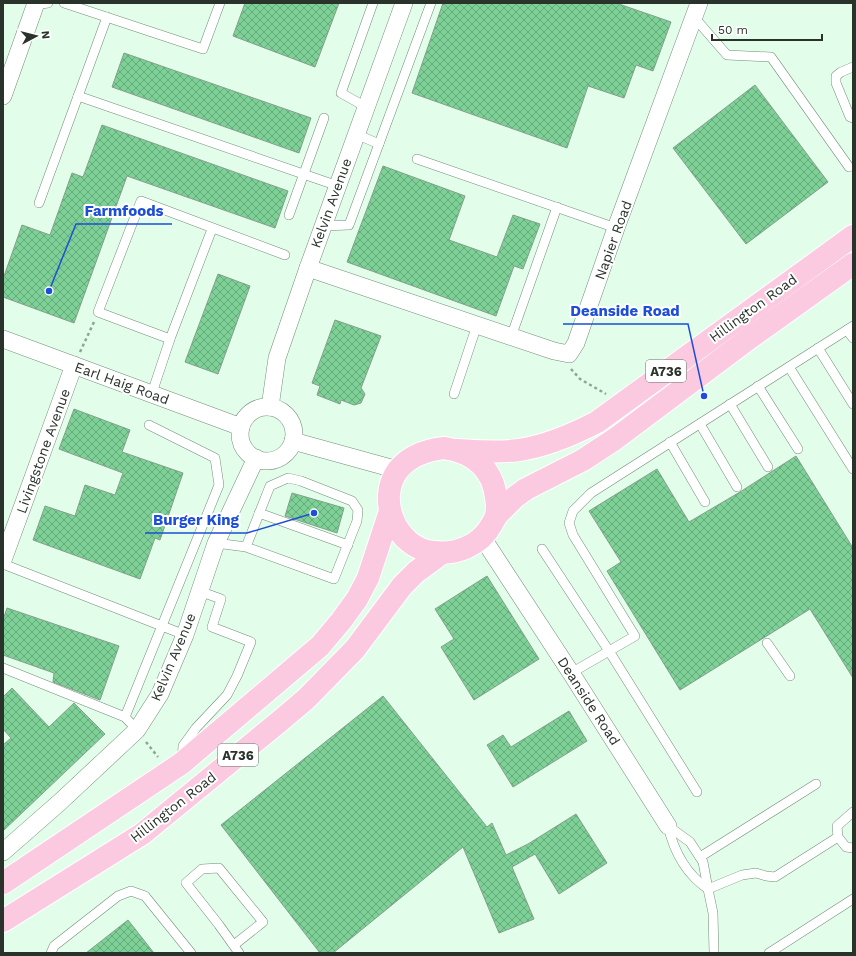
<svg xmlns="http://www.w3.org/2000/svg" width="856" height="956" font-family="'Work Sans',sans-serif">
	<defs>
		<pattern id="building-cross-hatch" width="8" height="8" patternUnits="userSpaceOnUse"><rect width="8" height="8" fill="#7dd196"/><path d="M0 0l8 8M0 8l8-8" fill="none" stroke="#66aa7b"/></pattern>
	</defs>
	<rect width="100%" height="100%" fill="#e2fde9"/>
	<g fill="url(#building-cross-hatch)" stroke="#859e8b">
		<path d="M245 3H339L315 67 233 36Z"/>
		<path d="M443 3H616L671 22 653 71 636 65 624 98 588 86 567 148 412 93Z"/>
		<path d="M124 53 311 118 299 153 112 87Z"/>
		<path d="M755 85 828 182 746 244 673 148Z"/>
		<path d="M102 125 288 191 275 228 127 176 74 323 3 297V279L22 225 50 235 72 173 83 177Z"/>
		<path d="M383 166 465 196 449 240 497 257 513 215 540 224 523 269 514 266 496 316 347 262Z"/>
		<path d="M218 274 250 286 218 374 185 362Z"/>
		<path d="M335 320 381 336 361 388 365 394 361 403 354 405 341 400 340 404 317 395 320 386 312 383Z"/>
		<path d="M74 409 130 430 122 452 183 473 160 540 155 538 140 579 33 540 45 506 75 516 85 485 115 495 123 473 59 449Z"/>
		<path d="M796 456 853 548V678L810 609 680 690 607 571 621 562 589 511 657 469 689 522 740 492Z"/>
		<path d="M292 493 344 508 337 533 285 516Z"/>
		<path d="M487 576 539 659 474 700 441 647 454 639 435 609Z"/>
		<path d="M7 608 119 646 100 700 53 682 54 673 3 655V620Z"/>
		<path d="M12 688 49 727 74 703 105 734 3 831V745L11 738 3 729V697Z"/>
		<path d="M383 696 487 827 492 823 506 855 528 844 576 814 607 863 559 894 535 854 512 867 534 919 499 933 463 847 333 953H320L221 825Z"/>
		<path d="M569 711 587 741 513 787 487 745 503 735 511 747Z"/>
		<path d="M128 920 154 953H86Z"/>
	</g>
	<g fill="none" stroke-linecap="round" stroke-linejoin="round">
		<g stroke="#748d7a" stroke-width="10">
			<g id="service">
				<path d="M64 3 203 49 220 3"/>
				<path d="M35 5 48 3"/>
				<path d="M694 17 727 55 771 57 849 167"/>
				<path d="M853 67 841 72 836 76V83L850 117 853 118"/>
				<path d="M78 96 338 186"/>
				<path d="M366 107 341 93 373 3"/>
				<path d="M356 134 379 144"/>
				<path d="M417 159 616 228"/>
				<path d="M39 203 107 17"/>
				<path d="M289 215 324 118"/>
				<path d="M323 226 349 225 431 3"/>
				<path d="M847 330 853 338"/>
				<path d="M511 337 557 207"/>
				<path d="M170 339 98 312 141 201 285 255"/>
				<path d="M818 348 853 404"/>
				<path d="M789 367 853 469"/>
				<path d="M758 386 798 449"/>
				<path d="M152 393 170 339 212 229"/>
				<path d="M454 394 477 325"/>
				<path d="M730 404 768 467"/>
				<path d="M700 424 737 487"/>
				<path d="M670 442 705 502"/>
				<path d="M259 513 348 545"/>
				<path d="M216 543 246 547 334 579 357 521 358 510 352 501 301 481 288 478 270 486 246 547"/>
				<path d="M542 549 609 651 697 792"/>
				<path d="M3 564 185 635"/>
				<path d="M767 643 790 676"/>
				<path d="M3 668 125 717 137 730"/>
				<path d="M571 673 635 636 573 535 569 523 573 511 591 493 853 326"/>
				<path d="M125 717 219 485 215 458 149 425"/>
				<path d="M182 760 183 746 196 728 227 695 237 676 251 642 212 627 221 599 199 591"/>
				<path d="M853 812 837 826 838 837 846 847 853 848"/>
				<path d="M668 826 690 842 703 862 708 889 713 913 714 953"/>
				<path d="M668 826C674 852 686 874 708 889"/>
				<path d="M700 857 816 784"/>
				<path d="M708 889 742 875 756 873 766 876 775 877 838 837"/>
				<path d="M234 945 263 922 219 868 202 869 186 883 219 925 239 953"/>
				<path d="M51 953 54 946 118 896 131 891 145 896 191 953"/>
				<path d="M769 953 853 899"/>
			</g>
		</g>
		<g stroke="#748d7a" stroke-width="18">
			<g id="minor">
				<path d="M3 96 36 3"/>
				<path d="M308 268 554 351 569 354 576 343 616 228 699 3"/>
				<path d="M3 339 241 427"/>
				<path d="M270 407 277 358 308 268 404 3"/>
				<circle cx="267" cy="434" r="27"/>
				<path d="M293 441 398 470"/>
				<path d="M482 537 571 673 668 826"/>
				<path d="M3 560 74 365"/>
				<path d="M3 852 60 802 137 730 160 694 185 635 216 543 256 458"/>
			</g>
		</g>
		<g stroke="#fff" stroke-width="24">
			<g id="primary">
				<path d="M444 448C472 452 493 468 496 498 497 503 497 511 496 516 495 519 493 522 492 524 480 546 456 555 433 552 396 548 376 499 398 470 409 456 427 450 444 448Z"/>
				<path d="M457 450C477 451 499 453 519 450 546 446 572 435 597 422L853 236"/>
				<path d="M496 516 515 497 526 489 583 460 615 439 751 337 853 264"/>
				<path d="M3 883 182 763 320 646 341 621 357 599 368 578 390 511"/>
				<path d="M3 921 142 834 280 721 306 699 355 649 402 586 416 572 442 553"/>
			</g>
		</g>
		<g stroke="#90a495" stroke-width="2.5" stroke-dasharray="3 3" stroke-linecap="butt">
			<path d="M80 352 94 322"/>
			<path d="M571 369 580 379 606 394"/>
			<path d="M146 742 158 757"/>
		</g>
		<use href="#service" stroke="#fff" stroke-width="9"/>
		<use href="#minor" stroke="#fff" stroke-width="17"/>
		<use href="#primary" stroke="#fbcae0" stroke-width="22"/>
	</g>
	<g text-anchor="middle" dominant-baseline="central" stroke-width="4" stroke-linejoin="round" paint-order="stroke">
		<g fill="#fff" stroke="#69706b" stroke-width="1">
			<rect x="646" y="360" width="40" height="22" rx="3"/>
			<rect x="218" y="744" width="40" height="22" rx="3"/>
		</g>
		<g font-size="13" font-weight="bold" fill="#29332b">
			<text x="666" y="371">A736</text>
			<text x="238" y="755">A736</text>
		</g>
		<g font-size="14" fill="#29332b" stroke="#fff">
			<text transform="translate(331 203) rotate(-70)">Kelvin Avenue</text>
			<text transform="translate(613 240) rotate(-70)">Napier Road</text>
			<text transform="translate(753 308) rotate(-36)">Hillington Road</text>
			<text transform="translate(122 383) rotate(20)">Earl Haig Road</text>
			<text transform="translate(43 451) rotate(-70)">Livingstone Avenue</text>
			<text transform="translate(173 657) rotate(-67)">Kelvin Avenue</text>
			<text transform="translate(589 701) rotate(57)">Deanside Road</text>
			<text transform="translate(173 807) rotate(-38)">Hillington Road</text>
		</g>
	</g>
	<path fill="none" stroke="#1d4ed8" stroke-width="1.5" d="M49 291L76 224H172M704 396L688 324H563M314 513L247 533H145"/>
	<g fill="#1d4ed8" stroke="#fff" stroke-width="1.5">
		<circle cx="49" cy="291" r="4"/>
		<circle cx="704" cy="396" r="4"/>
		<circle cx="314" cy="513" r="4"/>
	</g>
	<g font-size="15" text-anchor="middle" font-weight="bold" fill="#1d4ed8" stroke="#fff" stroke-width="4" stroke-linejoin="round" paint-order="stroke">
		<text x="124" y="216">Farmfoods</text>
		<text x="625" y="316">Deanside Road</text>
		<text x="196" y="525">Burger King</text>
	</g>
	<rect width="856" height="956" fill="none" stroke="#29332b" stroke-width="8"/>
	<g transform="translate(36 36) rotate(83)" stroke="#ffffff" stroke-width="3" paint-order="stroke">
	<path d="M0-3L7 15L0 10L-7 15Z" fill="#29332b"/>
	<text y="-6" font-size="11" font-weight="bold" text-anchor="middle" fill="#29332b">N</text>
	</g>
	<path d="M712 34v6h110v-6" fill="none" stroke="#29332b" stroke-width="2"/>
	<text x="718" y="34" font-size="12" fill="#29332b" stroke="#ffffff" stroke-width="3" paint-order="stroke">50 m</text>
</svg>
